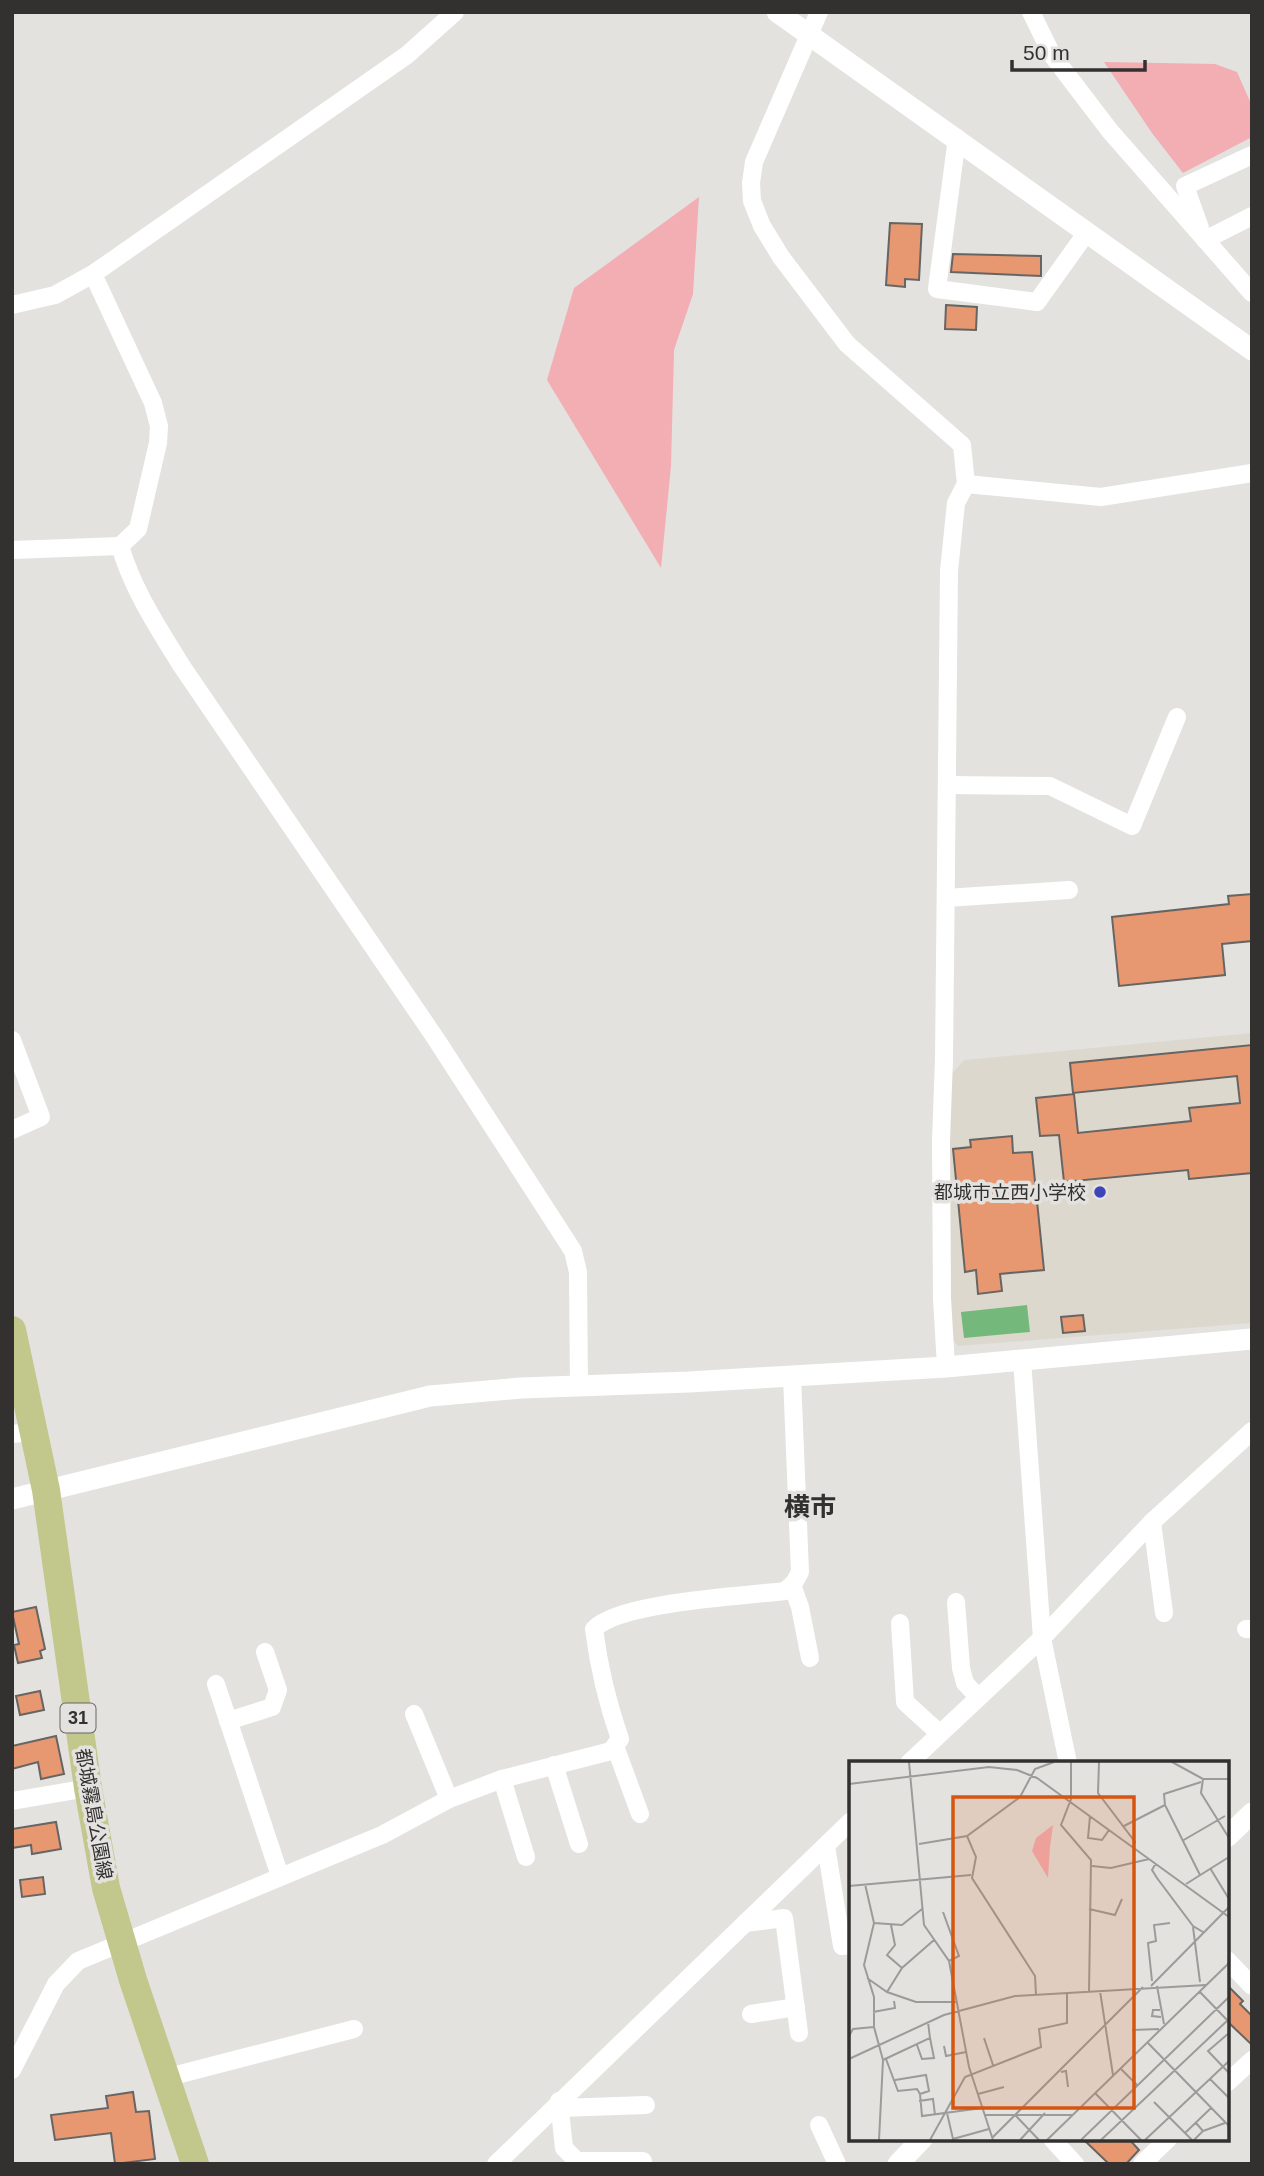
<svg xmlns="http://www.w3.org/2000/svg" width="1264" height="2176" font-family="Arial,'Noto Sans JP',sans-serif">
	<rect width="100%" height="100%" fill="#e3e2df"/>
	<path fill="#ddd8ce" d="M1252 1033V1323L958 1346 951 1338 949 1077 964 1060Z"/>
	<g fill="#f2aeb3">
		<path d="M1104 62 1215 64 1237 72 1252 106V137L1183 173 1152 133Z"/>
		<path d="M699 197 693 294 674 350 671 466 661 568 547 380 574 288Z"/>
	</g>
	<path fill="#74b87c" d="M1027 1305 1030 1332 964 1338 961 1312Z"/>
	<g fill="#e89870" stroke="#676563" stroke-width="2">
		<path d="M890 223 922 224 919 280 905 279V287L886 285Z"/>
		<path d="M953 254 1041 256V276L951 272Z"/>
		<path d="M946 305 977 307 976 330 945 329Z"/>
		<path d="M1252 894V941L1222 944 1225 975 1119 986 1112 917 1229 904 1228 896Z"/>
		<path d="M1252 1045V1173L1189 1179 1188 1170 1064 1182 1059 1135 1040 1136 1036 1098 1074 1094 1078 1133 1191 1121 1189 1108 1240 1103 1237 1076 1073 1093 1070 1063Z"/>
		<path d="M1012 1136 1013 1153 1032 1152 1044 1270 1000 1274 1002 1291 978 1294 976 1270 965 1272 953 1149 971 1147 970 1140Z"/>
		<path d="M1083 1315 1085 1331 1063 1333 1061 1317Z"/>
		<path d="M36 1607 45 1649 40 1651 42 1658 18 1663 14 1645 19 1644 12 1612Z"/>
		<path d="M40 1691 44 1710 20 1715 16 1696Z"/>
		<path d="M56 1736 64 1774 41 1779 38 1762 12 1769V1746Z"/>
		<path d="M56 1822 61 1849 32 1854 31 1845 12 1848V1829Z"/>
		<path d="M43 1877 45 1894 22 1897 20 1880Z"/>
		<path d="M1227 1985 1243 2001 1240 2004 1252 2016V2045L1227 2021Z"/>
		<path d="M133 2092 136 2112 149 2111 155 2159 115 2164 111 2133 55 2140 51 2115 108 2108 106 2096Z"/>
		<path d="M1083 2139H1129L1139 2150 1126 2164H1109Z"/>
	</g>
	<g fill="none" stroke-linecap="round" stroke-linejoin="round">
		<g stroke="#fff" stroke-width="18">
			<path d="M819 12 754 162 751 183 752 201 762 226 781 257 847 344 962 445 966 484 956 503 949 571 944 1059 941 1141 942 1298 946 1367"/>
			<path d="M1031 12 1052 55 1110 131 1252 293"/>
			<path d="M957 138 937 289 1037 302 1087 232"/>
			<path d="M1200 228 1185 186 1252 155"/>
			<path d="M1205 240 1252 216"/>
			<path d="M93 274 153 403 159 426 158 443 138 529 120 546C133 590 157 626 181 665L436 1039 573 1251 578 1272 579 1386"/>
			<path d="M12 305 55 295 93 274 407 55 455 12"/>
			<path d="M966 484 1101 497 1252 473"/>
			<path d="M12 550 120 546"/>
			<path d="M947 785 1050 786 1132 826 1177 717"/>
			<path d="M946 898 1069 890"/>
			<path d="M12 1040 41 1117 12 1130"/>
			<path d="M1022 1360 1042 1638 1068 1763"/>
			<path d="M12 1434 32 1432"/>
			<path d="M1152 1522 1164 1613"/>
			<path d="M792 1585 800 1607 810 1658"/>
			<path d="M956 1602 961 1668 965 1683 978 1697"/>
			<path d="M900 1623 905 1702 939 1733"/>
			<path d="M1246 1629H1252"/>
			<path d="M216 1684 280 1876"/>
			<path d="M414 1714 449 1799"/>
			<path d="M228 1721 272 1707 278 1690 265 1652"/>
			<path d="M615 1746 640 1814"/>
			<path d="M909 1763 1042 1638 1152 1522 1252 1431"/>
			<path d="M554 1765 579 1844"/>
			<path d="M502 1779 526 1857"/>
			<path d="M12 1801 88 1788"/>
			<path d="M826 1846 842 1946 851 1945"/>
			<path d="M745 1923 784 1918 799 2033"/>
			<path d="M1227 1960 1252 1986"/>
			<path d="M751 2014 796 2007"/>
			<path d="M12 2070 56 1984 78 1961 382 1835 449 1799 502 1779 611 1751 620 1739C607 1702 599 1668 594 1629 619 1602 744 1596 785 1591L794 1583 800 1572 792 1377"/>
			<path d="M165 2078 354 2029"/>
			<path d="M1227 2083 1252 2060"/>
			<path d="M559 2101 564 2148 577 2161H643"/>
			<path d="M560 2108 646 2105"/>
			<path d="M819 2125 837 2164"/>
			<path d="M1052 2139 1075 2164"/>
			<path d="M496 2164 851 1821"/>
			<path d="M1142 2164 1168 2139"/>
		</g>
		<g stroke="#fff" stroke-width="21">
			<path d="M777 12 1252 350"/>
			<path d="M12 1499 430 1396 521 1388 689 1382 946 1367 1252 1339"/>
			<path d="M1227 1837 1252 1813"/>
			<path d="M898 2164 922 2139"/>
		</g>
		<path stroke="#c2c78b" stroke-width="28" d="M12 1330 46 1490 88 1788 106 1888 133 1980 195 2164"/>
	</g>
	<circle fill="#3e45b9" stroke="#e3e2df" stroke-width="2.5" cx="1100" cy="1192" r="7"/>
	<g text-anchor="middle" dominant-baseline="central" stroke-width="7" stroke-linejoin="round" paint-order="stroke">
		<rect fill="#e3e2df" stroke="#676664" stroke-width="2" x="60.5" y="1703.5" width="35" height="29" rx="5"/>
		<g font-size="18" font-weight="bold" fill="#323130">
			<text x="78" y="1718">31</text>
		</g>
		<g font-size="19" fill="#323130" stroke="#e3e2df" text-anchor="end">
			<text x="1086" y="1192">都城市立西小学校</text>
		</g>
		<g font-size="19" fill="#323130" stroke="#e3e2df">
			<text transform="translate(94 1814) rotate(80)">都城霧島公園線</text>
		</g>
		<g font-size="26" font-weight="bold" fill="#323130" stroke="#e3e2df">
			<text x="810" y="1507">横市</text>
		</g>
	</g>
	<g transform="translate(849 1761)">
		<rect width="380" height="380" fill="#e3e2df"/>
		<path d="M204 64 201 86 199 117 183 90 187 77Z" fill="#f2aeb3"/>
		<path fill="none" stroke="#9c9b99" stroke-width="2" d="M60 1 75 164 100 200 120 306 144 379M222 1V38L212 64 242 99 240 231M250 1 249 32 286 81 284 86M323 1 354 18H380M354 18 352 32 380 77M0 23 140 6 168 9 188 17 380 156M241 55 239 77 253 79 260 69M275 65 316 44M118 75 127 96 123 117 186 215 187 234M333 80 376 55M70 83 118 75 171 36 186 8 205 1M307 102 303 109 308 117 344 165 354 171M243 105 262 107 300 98M361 107 380 138M351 114 316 44 315 33 352 21M16 123 25 162 15 204 25 236V266L34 299 30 379M337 123 380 96M0 125 122 114M240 148 266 154 273 138M94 151 110 195 100 200M25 162 53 164 73 148M42 164 46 184 38 194 53 207M344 166 351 221M18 217 38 231 67 241H108M303 220 299 182 307 180 305 164 321 162M302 225 380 146M308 225 315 263M251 230 264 314M350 230 379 260M38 231 53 207 85 179M311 249H304L303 255 312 256M24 251 46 247 45 240M283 269 310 268M380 272 359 290 380 312M0 275 4 268 25 266M135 277 144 304M298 281 380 365M68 284 73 298 85 297 81 277M95 285 97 295 117 291M0 298 95 254 166 235 357 224M37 298 49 330 68 328 71 333M34 299 81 277 79 261M271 307 289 325M212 311 217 310 219 326M361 318 380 337M46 319 77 314 80 330 71 333M246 332 292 379M71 333 73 355 133 347M129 333 155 326M70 340 84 338 86 354M305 341 343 379M98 352 104 378 140 368M135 354H224M166 354 190 379M354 370 376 362M336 372 362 347M143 377 294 226M81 379 116 316 192 286 190 268 218 262V233M171 379 196 352M198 379 380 202M232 379 380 236M252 379 380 258M296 379 380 300M345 379 354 370 347 362"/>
		<path fill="#d65510" fill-opacity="0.15" stroke="#d65510" stroke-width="3.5" d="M104 36H285V347H104Z"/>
		<rect width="380" height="380" fill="none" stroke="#323130" stroke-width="3.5"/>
	</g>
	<rect width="1264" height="2176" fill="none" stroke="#323130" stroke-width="28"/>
	<path d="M1012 60v10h133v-10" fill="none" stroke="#323130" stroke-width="3.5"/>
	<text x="1023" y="60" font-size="21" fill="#323130" stroke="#e3e2df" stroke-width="5" paint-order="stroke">50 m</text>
</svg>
